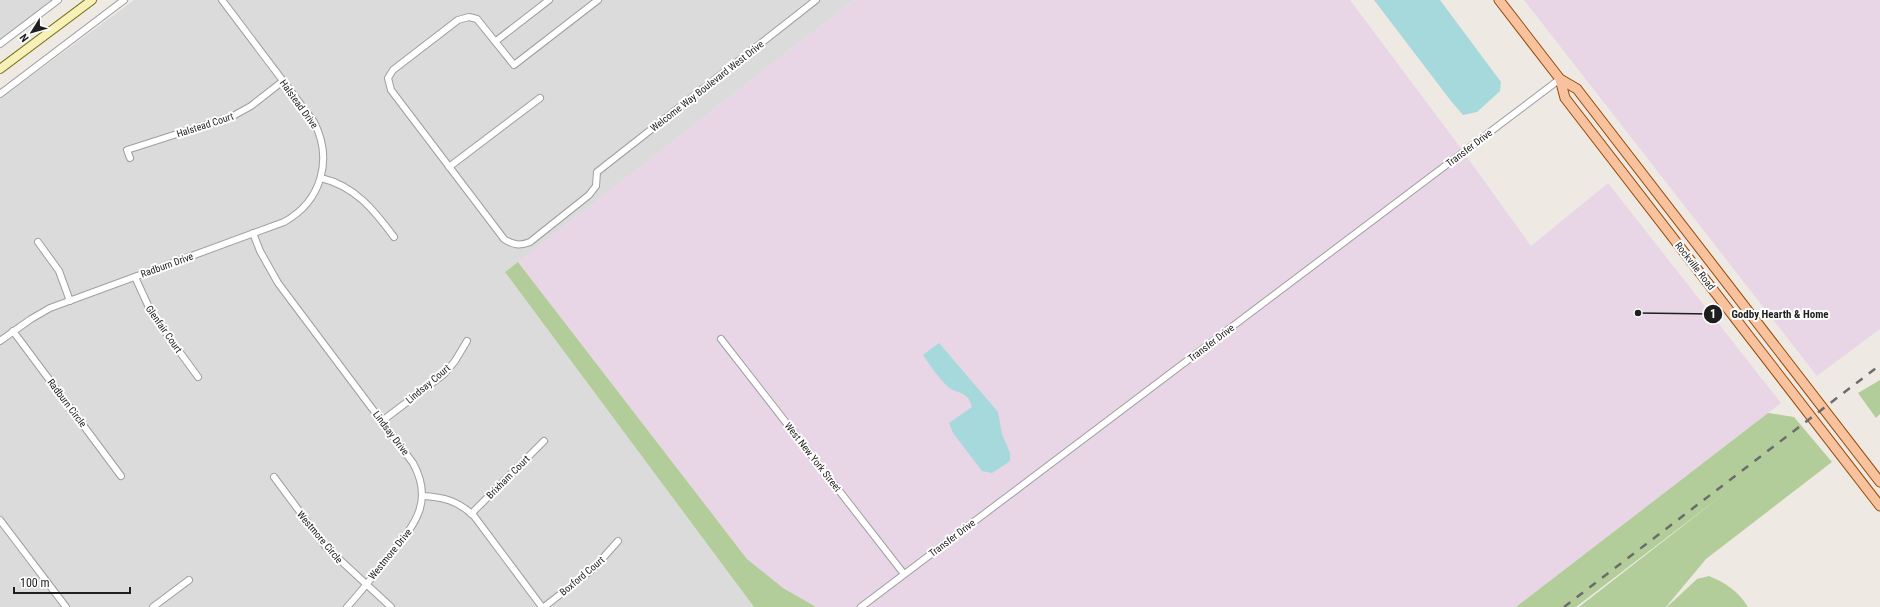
<svg xmlns="http://www.w3.org/2000/svg" width="1880" height="607" font-family="'Roboto Condensed',sans-serif">
	<rect width="100%" height="100%" fill="#efe9e4"/>
	<g fill="#dcdbdb">
		<path d="M0 0H54L0 42Z"/>
		<path d="M134 0H854L506 272 754 607H0V99Z"/>
	</g>
	<g fill="#e8d6e7">
		<path d="M854 0H1350L1457 143 1531 246 1608 183 1781 403 1516 607H816L783 588 747 559 518 262Z"/>
		<path d="M1524 0H1880V329L1817 376Z"/>
	</g>
	<g fill="#b2cd9a">
		<path d="M518 262 747 559 783 588 816 607H754L505 272Z"/>
		<path d="M1880 380V414L1876 418 1858 393Z"/>
		<path d="M1768 413 1794 417 1832 462 1706 559 1666 607H1579L1725 493 1576 607H1516Z"/>
		<path d="M1709 576C1726 583 1738 591 1748 607H1667L1697 579Z"/>
	</g>
	<g fill="#a5d9db">
		<path d="M1374 0H1440L1501 82 1500 91 1477 112 1463 115 1451 101Z"/>
		<path d="M939 343 998 412 1002 434 1010 453V461L992 473 982 471 953 433 949 423 972 407C968 389 955 395 946 385 937 376 930 365 923 355Z"/>
	</g>
	<g fill="none" stroke-linecap="round" stroke-linejoin="round">
		<g stroke="#9f9f9f" stroke-width="8">
			<g id="minor">
				<path d="M598 0 514 65 477 19 469 17 458 20 393 70 388 78 391 90 504 239C513 245 520 246 530 242L589 195 596 186 597 172 816 0"/>
				<path d="M496 41 549 0"/>
				<path d="M0 44 58 0"/>
				<path d="M0 94 124 0"/>
				<path d="M130 158 127 150 233 116 251 106 283 81"/>
				<path d="M449 167 540 98"/>
				<path d="M321 178C355 186 374 210 394 237"/>
				<path d="M253 233 260 251 278 283 413 463C436 505 411 528 386 560 373 576 361 592 347 607"/>
				<path d="M38 242 59 271 70 301"/>
				<path d="M135 277 152 314 198 377"/>
				<path d="M13 331 121 476"/>
				<path d="M721 339 904 574"/>
				<path d="M0 341 31 319 50 308 284 222C322 201 333 159 314 122L222 0"/>
				<path d="M382 421 444 374 455 361 467 341"/>
				<path d="M274 477 326 547 391 607"/>
				<path d="M422 496C444 497 458 501 474 516L542 607"/>
				<path d="M471 514 544 441"/>
				<path d="M0 520 66 607"/>
				<path d="M153 607 189 580"/>
				<path d="M544 607 594 568 618 541"/>
				<path d="M861 607 1560 79"/>
			</g>
		</g>
		<g stroke="#726b07" stroke-width="10">
			<path id="secondary" d="M0 69 92 0"/>
		</g>
		<g stroke="#944a04" stroke-width="11">
			<g id="primary">
				<path d="M1499 0 1560 79 1577 89 1880 482"/>
				<path d="M1560 79 1565 98 1880 506"/>
			</g>
		</g>
		<use href="#minor" stroke="#fff" stroke-width="6"/>
		<use href="#secondary" stroke="#f8f0b9" stroke-width="8"/>
		<use href="#primary" stroke="#f9c29e" stroke-width="9"/>
		<path stroke="#6c6c6c" stroke-width="2.5" stroke-dasharray="8 8" stroke-linecap="butt" d="M1564 607 1880 365"/>
	</g>
	<g text-anchor="middle" dominant-baseline="central" stroke-width="4" stroke-linejoin="round" paint-order="stroke">
		<g font-size="10" fill="#1e1e1e" stroke="#fff">
			<text transform="translate(707 86) rotate(-38)">Welcome Way Boulevard West Drive</text>
			<text transform="translate(299 104) rotate(54)">Halstead Drive</text>
			<text transform="translate(205 125) rotate(-18)">Halstead Court</text>
			<text transform="translate(1469 148) rotate(-37)">Transfer Drive</text>
			<text transform="translate(167 265) rotate(-20)">Radburn Drive</text>
			<text transform="translate(1695 266) rotate(52)">Rockville Road</text>
			<text transform="translate(164 329) rotate(55)">Glenfair Court</text>
			<text transform="translate(1211 343) rotate(-37)">Transfer Drive</text>
			<text transform="translate(428 384) rotate(-40)">Lindsay Court</text>
			<text transform="translate(67 403) rotate(53)">Radburn Circle</text>
			<text transform="translate(391 433) rotate(53)">Lindsay Drive</text>
			<text transform="translate(813 457) rotate(52)">West New York Street</text>
			<text transform="translate(508 477) rotate(-45)">Brixham Court</text>
			<text transform="translate(320 537) rotate(50)">Westmore Circle</text>
			<text transform="translate(952 538) rotate(-37)">Transfer Drive</text>
			<text transform="translate(390 554) rotate(-51)">Westmore Drive</text>
			<text transform="translate(582 576) rotate(-40)">Boxford Court</text>
		</g>
	</g>
	<path fill="none" stroke="#1e1e1e" stroke-width="1.5" d="M1638 313L1713 314"/>
	<g fill="#1e1e1e" stroke="#fff" stroke-width="1.5">
		<circle cx="1638" cy="313" r="4"/>
		<circle cx="1713" cy="314" r="10"/>
	</g>
	<g font-size="12" text-anchor="middle" font-weight="bold" fill="#fff">
		<text x="1713" y="318">1</text>
	</g>
	<g font-size="11" text-anchor="middle" font-weight="bold" fill="#1e1e1e" stroke="#fff" stroke-width="4" stroke-linejoin="round" paint-order="stroke">
		<text x="1780" y="318">Godby Hearth &amp; Home</text>
	</g>
	<g transform="translate(32 32) rotate(233)" stroke="#ffffff" stroke-width="3" paint-order="stroke">
	<path d="M0-3L7 15L0 10L-7 15Z" fill="#1e1e1e"/>
	<text y="-6" font-size="11" font-weight="bold" text-anchor="middle" fill="#1e1e1e">N</text>
	</g>
	<path d="M14 587v6h116v-6" fill="none" stroke="#1e1e1e" stroke-width="2"/>
	<text x="20" y="587" font-size="12" fill="#1e1e1e" stroke="#ffffff" stroke-width="3" paint-order="stroke">100 m</text>
</svg>
